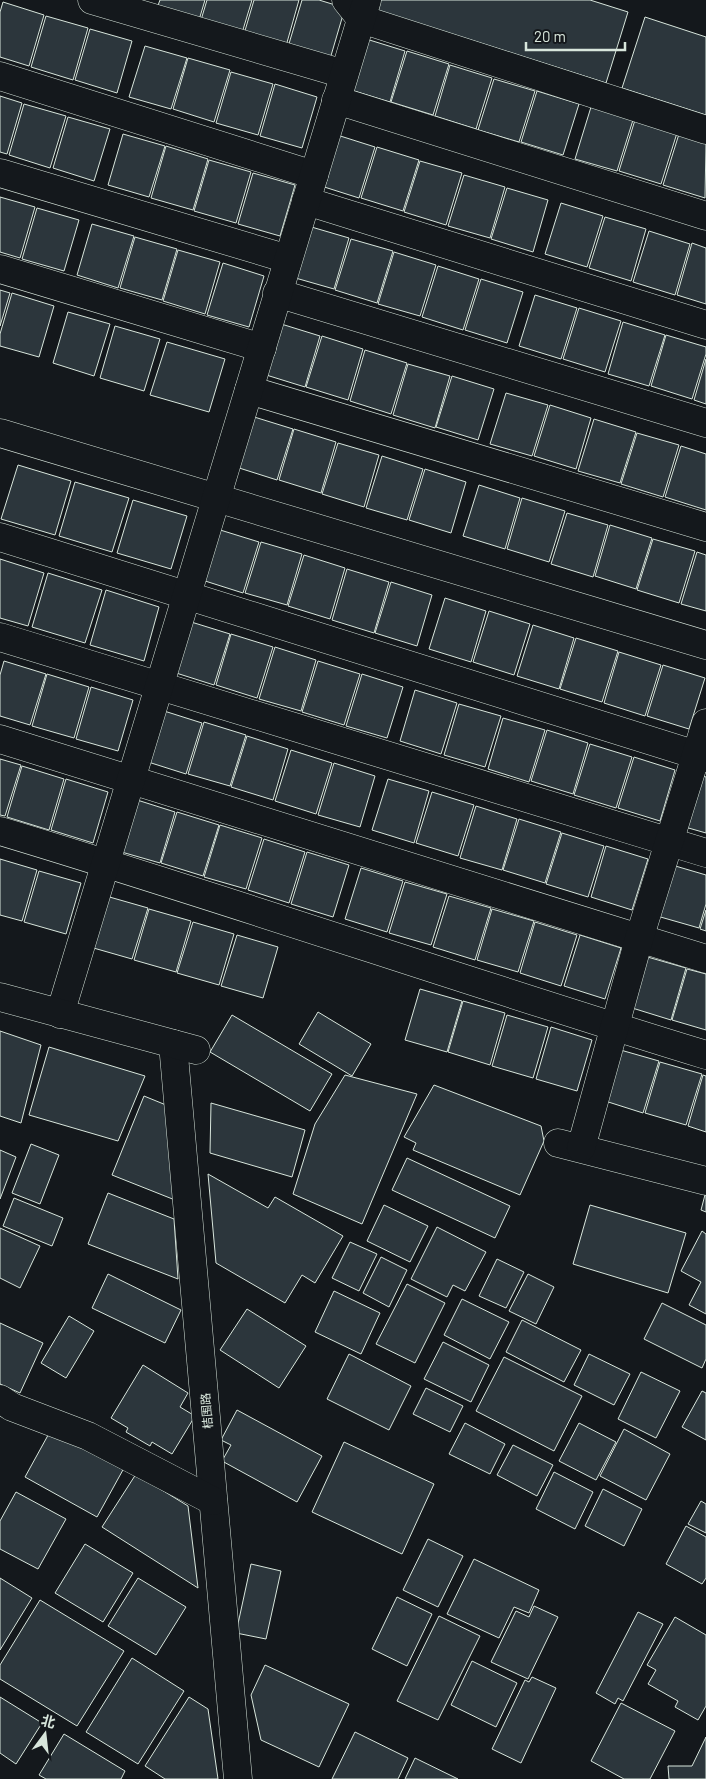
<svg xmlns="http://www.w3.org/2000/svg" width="706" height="1779" font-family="Barlow,'Noto Sans SC',sans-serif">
	<rect width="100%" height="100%" fill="#14181c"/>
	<g fill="#2c363c" stroke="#d8e6dc">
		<path d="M160 0H205L199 20 157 8Z"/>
		<path d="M207 0H252L242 33 201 20Z"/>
		<path d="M254 0H299L286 46 244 34Z"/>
		<path d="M302 0H319L345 8 330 59 288 47Z"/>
		<path d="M379 0H590L628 12 606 83 376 10Z"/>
		<path d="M3 2 44 15 29 66 0 57V12Z"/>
		<path d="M46 16 88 28 73 80 31 67Z"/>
		<path d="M645 17 706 37V115L622 88Z"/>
		<path d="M90 29 132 41 117 93 75 80Z"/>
		<path d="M363 38 405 51 390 102 348 89Z"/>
		<path d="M145 46 187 58 171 109 129 97Z"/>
		<path d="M407 51 449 64 433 115 391 102Z"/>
		<path d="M188 58 230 70 214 122 173 109Z"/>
		<path d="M450 65 492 78 476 129 435 116Z"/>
		<path d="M231 72 273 84 258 135 216 123Z"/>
		<path d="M494 79 535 91 519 142 478 130Z"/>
		<path d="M275 84 317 97 302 148 260 136Z"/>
		<path d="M537 91 579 104 563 155 521 142Z"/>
		<path d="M0 96 22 103 7 154 0 152Z"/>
		<path d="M24 104 66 116 50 168 9 155Z"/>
		<path d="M591 107 633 120 617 171 575 159Z"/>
		<path d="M68 117 110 129 94 181 53 168Z"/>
		<path d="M635 120 677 133 661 184 619 171Z"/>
		<path d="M123 134 165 146 149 197 108 185Z"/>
		<path d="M334 134 375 147 359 198 318 185Z"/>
		<path d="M679 134 706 143 705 198 663 185Z"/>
		<path d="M166 146 208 159 193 210 151 198Z"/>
		<path d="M377 147 419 160 403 211 361 198Z"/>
		<path d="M209 160 251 172 236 223 194 211Z"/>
		<path d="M420 161 462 173 446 225 404 212Z"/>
		<path d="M253 173 295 185 280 236 238 224Z"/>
		<path d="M464 175 505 187 490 238 448 226Z"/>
		<path d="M507 188 548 200 533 252 491 239Z"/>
		<path d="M0 197 35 207 20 258 0 252Z"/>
		<path d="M561 203 603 216 587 267 545 254Z"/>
		<path d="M37 208 79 220 64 271 22 259Z"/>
		<path d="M605 217 646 229 631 281 589 268Z"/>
		<path d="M92 224 134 236 118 288 77 275Z"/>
		<path d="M308 226 349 238 334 289 292 277Z"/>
		<path d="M649 231 690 244 675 295 633 282Z"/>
		<path d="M135 237 177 249 162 300 120 288Z"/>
		<path d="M351 239 393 251 377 303 335 290Z"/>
		<path d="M692 243 706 248V304L677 295Z"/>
		<path d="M178 250 220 262 205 314 163 301Z"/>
		<path d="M394 252 436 265 420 316 378 304Z"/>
		<path d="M223 263 264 276 249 327 207 315Z"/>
		<path d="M438 266 479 279 463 330 422 317Z"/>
		<path d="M481 279 523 292 507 343 465 330Z"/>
		<path d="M0 290 10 293 0 326Z"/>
		<path d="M12 293 54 306 39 357 0 346V334Z"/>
		<path d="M535 295 577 308 561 359 519 346Z"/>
		<path d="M579 308 621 321 605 372 563 359Z"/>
		<path d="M68 312 110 324 94 376 53 363Z"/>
		<path d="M623 322 665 335 649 386 608 374Z"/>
		<path d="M278 323 320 336 305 387 263 374Z"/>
		<path d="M115 326 160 339 144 391 100 378Z"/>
		<path d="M666 335 706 347V354L692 399 651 386Z"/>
		<path d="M322 336 363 349 348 400 306 387Z"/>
		<path d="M167 342 225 359 209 412 150 395Z"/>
		<path d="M365 350 407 363 391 414 350 401Z"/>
		<path d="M706 359V404L694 400Z"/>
		<path d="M408 364 450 376 435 428 393 415Z"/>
		<path d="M452 376 494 389 478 440 436 427Z"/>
		<path d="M506 393 548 405 532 456 490 444Z"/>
		<path d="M550 405 591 418 576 469 534 456Z"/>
		<path d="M251 416 293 429 277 480 236 467Z"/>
		<path d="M594 419 636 432 620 483 578 471Z"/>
		<path d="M294 429 336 442 321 493 279 480Z"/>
		<path d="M637 433 679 445 663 497 621 484Z"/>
		<path d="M338 443 379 455 364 507 322 494Z"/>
		<path d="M681 446 706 454V510L665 497Z"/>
		<path d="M382 456 423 469 407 520 366 508Z"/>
		<path d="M18 465 71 481 55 535 1 519Z"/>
		<path d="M425 469 466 482 451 533 409 520Z"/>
		<path d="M75 482 129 498 112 552 59 536Z"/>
		<path d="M479 485 520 498 505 549 463 536Z"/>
		<path d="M522 498 565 511 549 562 507 549Z"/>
		<path d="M133 500 187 516 171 569 117 553Z"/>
		<path d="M567 513 608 525 593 577 551 564Z"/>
		<path d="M610 525 652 538 636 589 595 576Z"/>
		<path d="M217 529 259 542 243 593 202 580Z"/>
		<path d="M653 539 695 551 679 603 637 590Z"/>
		<path d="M261 542 302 554 287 605 245 593Z"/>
		<path d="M697 552 706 555V611L681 604Z"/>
		<path d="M304 555 345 568 330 619 288 606Z"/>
		<path d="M0 559 44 573 28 626 0 618Z"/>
		<path d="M347 569 389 582 374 633 332 620Z"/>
		<path d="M48 573 102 590 85 643 32 627Z"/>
		<path d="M391 582 432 595 417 646 375 633Z"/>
		<path d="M106 590 159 607 144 661 90 645Z"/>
		<path d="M445 598 486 611 471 662 429 649Z"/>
		<path d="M489 611 530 624 514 675 473 662Z"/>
		<path d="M188 621 230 634 214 685 173 672Z"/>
		<path d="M533 625 574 638 559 689 517 676Z"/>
		<path d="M231 634 273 647 257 698 216 685Z"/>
		<path d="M576 638 618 651 602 702 560 689Z"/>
		<path d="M275 647 316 660 301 711 259 699Z"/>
		<path d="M619 652 661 665 645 716 604 703Z"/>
		<path d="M4 661 46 674 30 725 0 716V675Z"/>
		<path d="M318 661 360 674 344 725 302 712Z"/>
		<path d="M663 665 705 678 689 729 647 716Z"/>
		<path d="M47 674 89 687 74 738 32 726Z"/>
		<path d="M362 674 403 687 387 738 346 726Z"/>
		<path d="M91 687 133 700 118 751 76 739Z"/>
		<path d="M415 690 457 703 441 754 400 741Z"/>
		<path d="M459 704 501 716 485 767 444 755Z"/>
		<path d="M161 710 202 723 186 774 145 761Z"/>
		<path d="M503 718 545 730 529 782 488 769Z"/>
		<path d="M204 722 246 735 230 786 188 774Z"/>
		<path d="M547 730 588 743 573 794 531 781Z"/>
		<path d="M247 736 288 749 273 800 231 787Z"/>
		<path d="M590 744 632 757 616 808 574 795Z"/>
		<path d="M291 750 332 763 316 814 275 801Z"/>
		<path d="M634 757 675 770 660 821 618 808Z"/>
		<path d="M0 759 21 765 5 816 0 815Z"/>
		<path d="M334 763 375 776 360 827 318 815Z"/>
		<path d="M22 766 64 779 49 830 7 817Z"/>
		<path d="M700 775 706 777V833L685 827Z"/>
		<path d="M66 779 108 792 93 843 51 830Z"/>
		<path d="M388 779 429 791 414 843 372 830Z"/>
		<path d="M432 792 474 805 458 856 416 843Z"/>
		<path d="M134 799 175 812 160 863 118 851Z"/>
		<path d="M476 806 517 819 502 870 460 858Z"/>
		<path d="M177 812 219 825 203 876 161 863Z"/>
		<path d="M519 819 561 832 545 883 503 870Z"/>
		<path d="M220 825 262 838 246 889 204 877Z"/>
		<path d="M562 833 604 846 588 897 546 884Z"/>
		<path d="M264 839 305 852 289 903 248 890Z"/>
		<path d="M606 846 648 859 632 910 591 897Z"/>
		<path d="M307 852 349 865 333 917 291 904Z"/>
		<path d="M0 859 37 870 22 921 0 915Z"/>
		<path d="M672 865 706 875V904L699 928 657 916Z"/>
		<path d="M361 868 403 881 387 932 345 919Z"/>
		<path d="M39 871 81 883 66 934 24 922Z"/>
		<path d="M405 882 447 894 431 945 389 933Z"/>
		<path d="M106 896 148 908 132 959 90 947Z"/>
		<path d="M449 896 491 908 475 960 433 947Z"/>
		<path d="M149 909 191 921 176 972 134 960Z"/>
		<path d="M492 909 534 921 518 972 477 960Z"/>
		<path d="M706 910V931L700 929Z"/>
		<path d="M193 922 234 934 219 985 177 973Z"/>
		<path d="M535 922 577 935 561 986 520 973Z"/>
		<path d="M237 935 278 947 263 998 221 986Z"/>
		<path d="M580 935 621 948 605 999 564 986Z"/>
		<path d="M644 956 686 968 671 1020 629 1007Z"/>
		<path d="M687 969 706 974V1030L672 1020Z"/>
		<path d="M420 989 462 1001 447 1052 405 1040Z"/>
		<path d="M463 1001 505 1013 490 1065 448 1052Z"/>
		<path d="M318 1012 371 1044 352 1076 299 1044Z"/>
		<path d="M232 1015 332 1074 310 1111 210 1052Z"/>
		<path d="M507 1015 548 1027 533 1078 492 1066Z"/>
		<path d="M551 1027 592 1040 577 1091 536 1079Z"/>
		<path d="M0 1031 41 1045 21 1123 0 1116Z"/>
		<path d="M49 1047 145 1076 118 1141 29 1115Z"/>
		<path d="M617 1049 659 1061 643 1113 602 1100Z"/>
		<path d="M660 1062 702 1074 686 1125 645 1113Z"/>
		<path d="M345 1075 417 1094 362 1224 293 1194 315 1124Z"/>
		<path d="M703 1075 706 1076V1132L688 1126Z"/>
		<path d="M434 1085 541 1126 544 1141 520 1195 413 1150 416 1143 404 1137Z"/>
		<path d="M144 1096 166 1105 175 1200 112 1175Z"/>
		<path d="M211 1103 305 1130 292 1177 210 1153Z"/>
		<path d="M31 1144 59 1155 40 1204 12 1193Z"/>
		<path d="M0 1150 16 1157 0 1199Z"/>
		<path d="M407 1158 510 1206 495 1238 392 1190Z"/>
		<path d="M208 1174 268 1208 275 1197 343 1236 315 1283 302 1275 285 1303 216 1263Z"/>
		<path d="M706 1191V1212L701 1210Z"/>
		<path d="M108 1193 174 1219 178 1279 88 1244Z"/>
		<path d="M14 1198 63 1218 52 1246 3 1226Z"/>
		<path d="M384 1205 428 1226 410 1262 367 1241Z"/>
		<path d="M590 1205 686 1233 668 1293 573 1264Z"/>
		<path d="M437 1227 486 1252 465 1291 453 1285 447 1297 411 1279Z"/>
		<path d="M0 1228 40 1246 20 1288 0 1278Z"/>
		<path d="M702 1231 706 1234V1314L689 1305 701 1282 681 1271Z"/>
		<path d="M350 1242 377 1254 359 1291 332 1278Z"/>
		<path d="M381 1257 407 1270 389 1307 363 1293Z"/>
		<path d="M497 1259 524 1272 506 1308 479 1296Z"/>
		<path d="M108 1274 181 1310 165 1343 92 1308Z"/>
		<path d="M528 1274 554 1287 536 1324 509 1311Z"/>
		<path d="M407 1284 445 1303 415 1363 376 1344Z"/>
		<path d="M334 1291 380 1313 361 1354 315 1332Z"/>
		<path d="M462 1299 509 1322 490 1359 444 1335Z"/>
		<path d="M662 1303 706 1325V1359L702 1368 644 1339Z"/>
		<path d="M247 1309 306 1346 279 1388 220 1350Z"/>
		<path d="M69 1316 94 1331 66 1378 41 1363Z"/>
		<path d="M522 1320 581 1350 564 1382 506 1352Z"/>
		<path d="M0 1323 43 1343 20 1393 0 1384Z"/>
		<path d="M443 1342 489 1365 471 1402 424 1379Z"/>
		<path d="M349 1354 411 1386 389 1430 327 1399Z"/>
		<path d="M589 1354 630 1374 614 1405 574 1385Z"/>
		<path d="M504 1357 582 1396 554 1451 476 1411Z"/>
		<path d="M143 1365 188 1393 180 1407 195 1416 172 1454 152 1442 150 1446 126 1432 128 1428 111 1418Z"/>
		<path d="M641 1372 680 1391 656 1438 618 1419Z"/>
		<path d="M426 1388 463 1406 450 1432 413 1414Z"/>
		<path d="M702 1391 706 1393V1440L682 1427Z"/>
		<path d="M237 1410 322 1456 297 1502 222 1461 231 1445 221 1440Z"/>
		<path d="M465 1423 505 1444 490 1474 449 1454Z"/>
		<path d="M579 1423 616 1442 596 1480 559 1461Z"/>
		<path d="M52 1428 124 1468 97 1517 25 1477Z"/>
		<path d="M624 1429 670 1454 646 1500 600 1476Z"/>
		<path d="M344 1442 434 1484 402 1554 312 1512Z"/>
		<path d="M513 1445 553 1465 537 1496 497 1475Z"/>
		<path d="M554 1472 593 1492 575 1529 536 1509Z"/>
		<path d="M136 1474 188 1506 198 1588 102 1527Z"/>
		<path d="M603 1489 642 1509 624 1546 585 1526Z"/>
		<path d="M16 1492 66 1519 38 1569 0 1549V1521Z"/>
		<path d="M701 1501 706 1504V1533L688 1524Z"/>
		<path d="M686 1526 706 1537V1578L702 1584 666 1564Z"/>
		<path d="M428 1539 463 1556 438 1607 403 1590Z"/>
		<path d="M85 1544 133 1573 103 1622 55 1593Z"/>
		<path d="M474 1559 539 1590 529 1613 514 1607 499 1638 447 1614Z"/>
		<path d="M251 1564 281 1571 266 1639 236 1633Z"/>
		<path d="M0 1578 32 1598 0 1650Z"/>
		<path d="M138 1578 186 1607 156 1655 108 1626Z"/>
		<path d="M397 1597 432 1614 407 1666 372 1649Z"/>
		<path d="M40 1600 124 1651 77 1726 0 1679V1665Z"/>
		<path d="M534 1606 558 1617 528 1679 491 1662 516 1611 529 1617Z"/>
		<path d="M638 1612 663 1624 623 1701 618 1698 615 1704 596 1693Z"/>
		<path d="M439 1616 480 1636 438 1720 397 1701Z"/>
		<path d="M675 1617 706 1635V1706L698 1720 675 1707 678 1701 648 1684 656 1670 647 1665Z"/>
		<path d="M132 1658 184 1691 138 1764 86 1732Z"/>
		<path d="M472 1661 517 1683 496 1727 451 1705Z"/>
		<path d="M265 1665 349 1704 319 1767 261 1740 251 1695Z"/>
		<path d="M532 1677 556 1688 521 1763 492 1749 525 1680 529 1682Z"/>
		<path d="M0 1697 42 1723 16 1764 0 1753Z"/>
		<path d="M189 1697 208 1709 218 1779H165L145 1766Z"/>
		<path d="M621 1703 675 1731 650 1779H624L591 1761Z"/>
		<path d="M355 1732 408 1758 398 1779H332Z"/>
		<path d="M64 1734 125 1771 121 1779H46L39 1775Z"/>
		<path d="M706 1737V1779H669L668 1766H692Z"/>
		<path d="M415 1758 458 1779H405Z"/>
	</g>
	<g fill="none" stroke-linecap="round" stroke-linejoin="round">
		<g stroke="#d8e6dc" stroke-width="29">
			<g id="street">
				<path d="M92 0 344 74"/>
				<path d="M346 0 361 19 706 130"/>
				<path d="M0 76 314 175"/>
				<path d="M336 100 706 216"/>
				<path d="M0 173 288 259"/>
				<path d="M306 201 706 325"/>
				<path d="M0 269 262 348"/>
				<path d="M277 293 706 423"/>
				<path d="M249 390 706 527"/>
				<path d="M0 433 706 645"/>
				<path d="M0 537 706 758"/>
				<path d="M0 637 706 853"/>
				<path d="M0 739 706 959"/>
				<path d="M0 831C236 902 470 983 706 1055"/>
				<path d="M60 1014 367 0"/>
				<path d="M173 1044 238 1779"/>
				<path d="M558 1143 706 1181"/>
				<path d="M581 1148 639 939 706 723"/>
				<path d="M0 1399 12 1407 88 1436 213 1501"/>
			</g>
		</g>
		<g stroke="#d8e6dc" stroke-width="29">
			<path id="secondary" d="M0 997 196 1050"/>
		</g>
		<use href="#street" stroke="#14181c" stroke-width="28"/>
		<use href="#secondary" stroke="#14181c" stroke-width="28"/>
	</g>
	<g text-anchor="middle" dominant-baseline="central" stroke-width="4" stroke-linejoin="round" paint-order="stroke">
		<g font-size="12" fill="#d8e6dc" stroke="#14181c">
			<text transform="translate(206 1411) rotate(-95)">桔围路</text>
		</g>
	</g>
	<g transform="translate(45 1734) rotate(15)" stroke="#14181c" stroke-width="4" paint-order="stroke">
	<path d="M0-4L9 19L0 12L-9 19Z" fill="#d8e6dc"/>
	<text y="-8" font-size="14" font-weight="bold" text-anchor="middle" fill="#d8e6dc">北</text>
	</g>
	<path d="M526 42v8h99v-8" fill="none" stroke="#d8e6dc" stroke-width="2.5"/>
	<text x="534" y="42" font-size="15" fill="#d8e6dc" stroke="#14181c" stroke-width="4" paint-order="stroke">20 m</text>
</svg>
